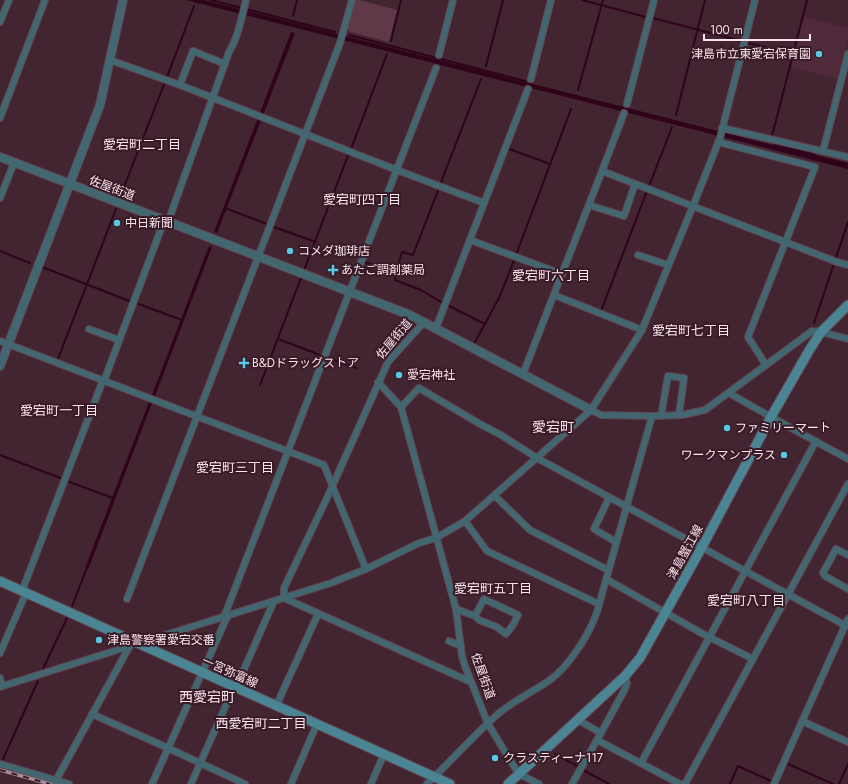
<svg xmlns="http://www.w3.org/2000/svg" width="848" height="784" font-family="Jost,'Noto Sans JP',sans-serif">
	<rect width="100%" height="100%" fill="#432532"/>
	<path fill="#502a3a" d="M804 17 848 28V41L838 79 791 67Z"/>
	<path fill="#603948" d="M354 0H359L397 10 389 42 350 32 347 28Z"/>
	<g fill="#2f031a">
		<path d="M186 0H204L773 145 777 143 814 153 816 155 848 163V169L347 41C343 42 339 42 336 38Z"/>
		<path d="M291 32 295 33 217 233 214 232Z"/>
		<path d="M209 246 212 247 155 396 152 395Z"/>
		<path d="M149 402 152 403 88 570 85 568Z"/>
	</g>
	<g fill="none" stroke-linecap="round" stroke-linejoin="round">
		<g stroke="#2f031a" stroke-width="2">
			<path d="M211 0 335 32"/>
			<path d="M582 0 646 17"/>
			<path d="M293 16 297 0"/>
			<path d="M653 18 741 41"/>
			<path d="M349 35 525 81"/>
			<path d="M391 41 401 0"/>
			<path d="M748 43 793 54"/>
			<path d="M486 66 503 0"/>
			<path d="M167 77 194 6"/>
			<path d="M578 90 603 0"/>
			<path d="M676 115 705 0"/>
			<path d="M772 136 807 0"/>
			<path d="M351 149 387 54"/>
			<path d="M509 149 550 164"/>
			<path d="M440 185 481 79"/>
			<path d="M649 186 672 127"/>
			<path d="M120 197 165 82"/>
			<path d="M225 208 267 224"/>
			<path d="M274 227 316 242"/>
			<path d="M0 251 30 263"/>
			<path d="M516 255 571 109"/>
			<path d="M365 262 396 273 395 280 421 290 441 302"/>
			<path d="M42 267 132 302"/>
			<path d="M304 270 349 153"/>
			<path d="M396 273 402 252 413 255 439 188"/>
			<path d="M136 303 182 320"/>
			<path d="M449 306 485 324"/>
			<path d="M601 311 647 191"/>
			<path d="M814 323 848 222"/>
			<path d="M278 339 323 356"/>
			<path d="M475 342 499 298 515 258"/>
			<path d="M326 357 356 368"/>
			<path d="M58 359 116 209"/>
			<path d="M260 385 301 278"/>
			<path d="M0 455 63 479"/>
			<path d="M67 481 113 498"/>
			<path d="M72 607 87 567"/>
			<path d="M43 669 67 618"/>
			<path d="M555 754 579 767"/>
			<path d="M3 759 38 681"/>
			<path d="M786 763 833 784"/>
			<path d="M583 770 609 784"/>
			<path d="M730 784 738 766 773 782"/>
			<path d="M839 784 848 764"/>
		</g>
		<g stroke="#604450" stroke-width="8">
			<g id="minor">
				<path d="M0 22 9 0"/>
				<path d="M439 55 453 0"/>
				<path d="M110 60 180 85 397 170"/>
				<path d="M531 79 551 0"/>
				<path d="M180 85 193 51 225 64"/>
				<path d="M627 104 654 0"/>
				<path d="M624 113 602 171 837 262 848 265"/>
				<path d="M0 118 45 0"/>
				<path d="M722 128 848 157"/>
				<path d="M718 142 815 167 748 337 766 365"/>
				<path d="M823 151 848 54"/>
				<path d="M397 170 484 203"/>
				<path d="M0 198 14 163"/>
				<path d="M589 205 624 216 635 184"/>
				<path d="M168 222 229 52C238 37 242 17 246 0"/>
				<path d="M470 240 562 274"/>
				<path d="M638 255 668 265"/>
				<path d="M554 295 642 330"/>
				<path d="M424 322 388 362 327 498 284 588V598L471 682"/>
				<path d="M436 328 528 89"/>
				<path d="M89 329 119 340"/>
				<path d="M0 341 324 465 366 569"/>
				<path d="M523 374 602 171"/>
				<path d="M104 381 164 221"/>
				<path d="M378 382 401 407 456 609 462 656 465 666 488 724 515 768 519 774 539 784"/>
				<path d="M729 393 771 417 848 459"/>
				<path d="M401 407 419 388 480 424 501 435 537 458 841 623 845 627"/>
				<path d="M591 410 601 415 652 416 682 415 705 410 812 331 821 332 848 339"/>
				<path d="M661 416 668 376 684 378 679 415"/>
				<path d="M495 496 530 530 608 570"/>
				<path d="M609 498 594 529 616 542"/>
				<path d="M465 521 487 551 599 604"/>
				<path d="M848 555 836 549 823 573 825 576 848 589"/>
				<path d="M606 579 705 635 753 659"/>
				<path d="M22 591 103 380"/>
				<path d="M127 599 340 43 352 0"/>
				<path d="M456 609 475 616 479 620 497 627 506 634 513 625 518 615 484 599 475 616"/>
				<path d="M224 617 436 68"/>
				<path d="M449 641 461 646"/>
				<path d="M140 643 331 583 366 569 419 543 436 538 465 521 591 410 642 330 693 206 720 138 755 0"/>
				<path d="M0 653 26 593"/>
				<path d="M0 678 2 686"/>
				<path d="M0 687 130 646"/>
				<path d="M276 706 318 614"/>
				<path d="M92 714 168 748 245 784"/>
				<path d="M578 720 601 733"/>
				<path d="M802 721 848 742"/>
				<path d="M597 740 680 784"/>
				<path d="M641 763 816 441"/>
				<path d="M0 764 69 784"/>
				<path d="M54 784 133 640"/>
				<path d="M152 784 228 615"/>
				<path d="M191 784 234 687 238 683 274 601"/>
				<path d="M291 784 317 724"/>
				<path d="M371 784 384 754"/>
				<path d="M427 784C451 761 474 735 499 713 515 700 534 691 550 680 569 666 589 635 597 612L652 416"/>
				<path d="M572 784 601 733 625 689 627 683 625 676"/>
				<path d="M685 784 848 484"/>
				<path d="M774 784 848 619"/>
			</g>
		</g>
		<g stroke="#604450" stroke-width="10">
			<g id="tertiary">
				<path d="M0 157 410 315 591 410"/>
				<path d="M0 366 100 105 123 0"/>
			</g>
		</g>
		<g stroke="#604450" stroke-width="11">
			<g id="secondary">
				<path d="M0 581 450 784"/>
				<path d="M508 784 625 676 640 658 702 547 771 417 810 349 821 332 848 305"/>
			</g>
		</g>
		<use href="#minor" stroke="#436770" stroke-width="6"/>
		<use href="#tertiary" stroke="#436770" stroke-width="8"/>
		<use href="#secondary" stroke="#4b8493" stroke-width="9"/>
		<g stroke="#a58c96" stroke-width="3.5">
			<path id="rail" d="M0 770 50 784"/>
		</g>
		<use href="#rail" stroke="#391b28" stroke-width="2" stroke-dasharray="6" stroke-linecap="butt"/>
	</g>
	<g fill="#58c9e3" stroke="#391b28" stroke-width="1.5">
		<circle cx="819" cy="54" r="4"/>
		<circle cx="117" cy="223" r="4"/>
		<circle cx="290" cy="251" r="4"/>
		<path d="M331 264h4v4h4v4h-4v4h-4v-4h-4v-4h4z"/>
		<path d="M242 357h4v4h4v4h-4v4h-4v-4h-4v-4h4z"/>
		<circle cx="399" cy="375" r="4"/>
		<circle cx="727" cy="428" r="4"/>
		<circle cx="784" cy="455" r="4"/>
		<circle cx="99" cy="640" r="4"/>
		<circle cx="495" cy="758" r="4"/>
	</g>
	<g text-anchor="middle" dominant-baseline="central" stroke-width="4" stroke-linejoin="round" paint-order="stroke">
		<g font-size="12" fill="#fae5ec" stroke="#391b28" text-anchor="start">
			<text x="811" y="54" text-anchor="end">津島市立東愛宕保育園</text>
			<text x="125" y="223">中日新聞</text>
			<text x="298" y="251">コメダ珈琲店</text>
			<text x="341" y="270">あたご調剤薬局</text>
			<text x="252" y="363">B&amp;Dドラッグストア</text>
			<text x="407" y="375">愛宕神社</text>
			<text x="735" y="428">ファミリーマート</text>
			<text x="776" y="455" text-anchor="end">ワークマンプラス</text>
			<text x="107" y="640">津島警察署愛宕交番</text>
			<text x="503" y="758">クラスティーナ117</text>
		</g>
		<g font-size="12" fill="#fae5ec" stroke="#391b28">
			<text transform="translate(112 188) rotate(21)">佐屋街道</text>
			<text transform="translate(394 339) rotate(-50)">佐屋街道</text>
			<text transform="translate(685 552) rotate(-61)">津島蟹江線</text>
			<text transform="translate(230 672) rotate(24)">一宮弥富線</text>
			<text transform="translate(483 676) rotate(70)">佐屋街道</text>
		</g>
		<g font-size="13" fill="#fae5ec" stroke="#391b28">
			<text x="142" y="144">愛宕町二丁目</text>
			<text x="362" y="199">愛宕町四丁目</text>
			<text x="551" y="275">愛宕町六丁目</text>
			<text x="691" y="330">愛宕町七丁目</text>
			<text x="59" y="410">愛宕町一丁目</text>
			<text x="235" y="467">愛宕町三丁目</text>
			<text x="493" y="588">愛宕町五丁目</text>
			<text x="746" y="600">愛宕町八丁目</text>
			<text x="261" y="723">西愛宕町二丁目</text>
		</g>
		<g font-size="14" fill="#fae5ec" stroke="#391b28">
			<text x="553" y="427">愛宕町</text>
			<text x="207" y="697">西愛宕町</text>
		</g>
	</g>
	<path d="M704 34v6h106v-6" fill="none" stroke="#fae5ec" stroke-width="2"/>
	<text x="710" y="34" font-size="12" fill="#fae5ec" stroke="#391b28" stroke-width="3" paint-order="stroke">100 m</text>
</svg>
